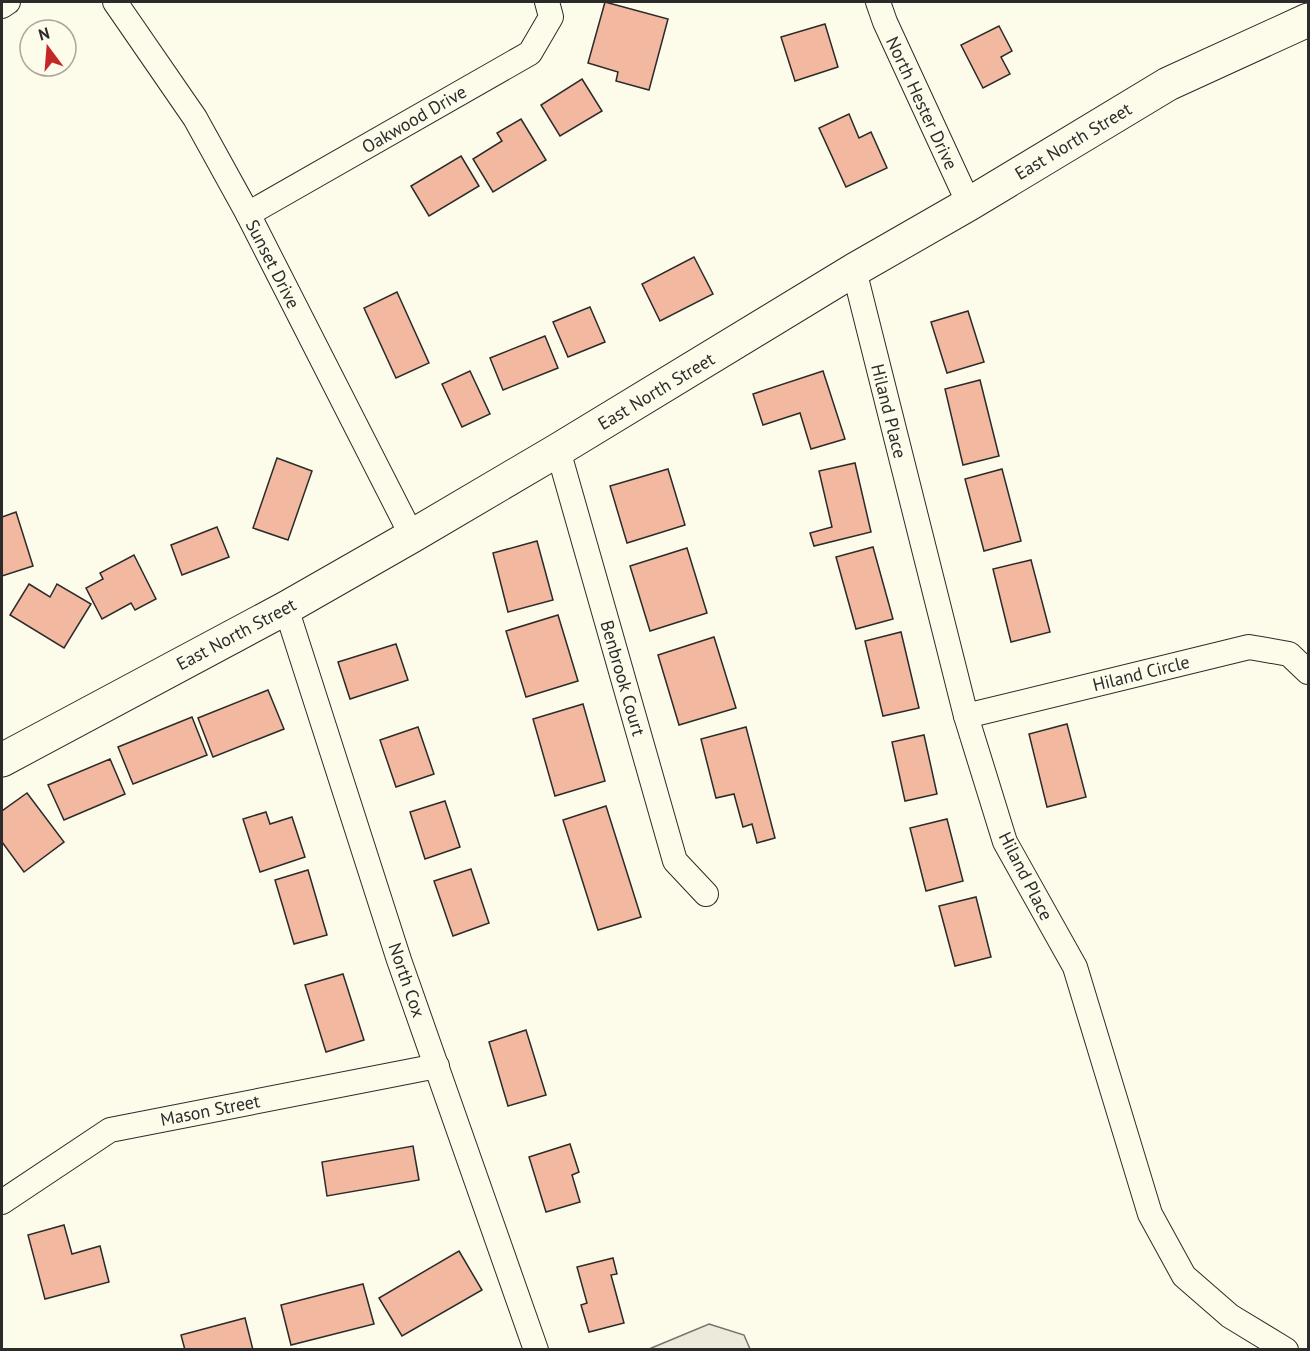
<svg xmlns="http://www.w3.org/2000/svg" width="1310" height="1351" font-family="'PT Sans',sans-serif">
	<rect width="100%" height="100%" fill="#fdfbea"/>
	<path fill="#eceadb" stroke="#74746e" stroke-width="1.5" d="M709 1324 744 1335 750 1349H649Z"/>
	<g fill="#f2b8a0" stroke="#2b2b2b" stroke-width="1.5">
		<path d="M605 2 668 19 649 90 616 81 618 72 588 63Z"/>
		<path d="M825 24 838 67 795 81 781 37Z"/>
		<path d="M999 26 1012 51 1001 57 1010 74 983 88 961 45Z"/>
		<path d="M582 79 602 111 560 136 541 105Z"/>
		<path d="M849 114 859 138 871 132 887 168 846 187 819 128Z"/>
		<path d="M521 119 546 160 493 192 473 159 502 141 497 133Z"/>
		<path d="M461 156 479 186 429 216 411 186Z"/>
		<path d="M694 257 713 294 660 321 642 284Z"/>
		<path d="M397 292 429 363 396 378 364 308Z"/>
		<path d="M590 307 605 342 568 357 553 322Z"/>
		<path d="M968 311 984 362 947 373 931 322Z"/>
		<path d="M545 336 558 368 503 390 490 358Z"/>
		<path d="M470 371 490 414 462 427 442 384Z"/>
		<path d="M823 371 845 439 811 449 800 413 763 425 753 394Z"/>
		<path d="M980 380 999 456 963 465 945 389Z"/>
		<path d="M277 458 312 471 288 540 253 528Z"/>
		<path d="M855 463 871 532 814 546 810 533 832 527 819 471Z"/>
		<path d="M668 469 685 525 627 543 610 486Z"/>
		<path d="M1002 469 1021 541 984 551 965 479Z"/>
		<path d="M16 512 33 566 2 576V517Z"/>
		<path d="M217 527 229 557 182 575 171 545Z"/>
		<path d="M537 541 553 600 508 612 493 553Z"/>
		<path d="M873 547 893 619 856 629 836 557Z"/>
		<path d="M687 548 707 613 650 631 630 566Z"/>
		<path d="M134 555 156 599 135 610 131 603 102 619 86 588 103 579 100 573Z"/>
		<path d="M1031 560 1050 632 1011 642 993 569Z"/>
		<path d="M29 584 50 597 57 584 91 604 64 648 10 615Z"/>
		<path d="M558 615 578 681 526 697 506 631Z"/>
		<path d="M901 632 919 708 883 716 865 641Z"/>
		<path d="M714 637 736 708 679 725 658 655Z"/>
		<path d="M396 644 408 680 350 699 338 662Z"/>
		<path d="M268 690 284 729 213 757 198 718Z"/>
		<path d="M583 704 605 781 555 796 533 719Z"/>
		<path d="M192 717 207 755 133 784 118 747Z"/>
		<path d="M1067 724 1086 797 1047 807 1029 734Z"/>
		<path d="M418 727 434 774 396 787 380 740Z"/>
		<path d="M746 727 775 838 757 843 752 824 743 827 734 794 716 798 701 739Z"/>
		<path d="M924 735 937 794 905 801 892 742Z"/>
		<path d="M110 759 125 794 64 820 48 785Z"/>
		<path d="M27 793 64 842 24 872 2 842V811Z"/>
		<path d="M445 801 460 847 425 859 410 812Z"/>
		<path d="M606 806 641 917 598 930 563 820Z"/>
		<path d="M266 812 270 824 292 817 305 857 260 872 243 819Z"/>
		<path d="M947 819 963 881 926 891 910 828Z"/>
		<path d="M471 869 489 923 453 936 434 881Z"/>
		<path d="M308 870 327 935 294 944 275 880Z"/>
		<path d="M976 897 991 957 955 966 939 906Z"/>
		<path d="M343 974 364 1040 326 1052 305 985Z"/>
		<path d="M526 1030 546 1095 508 1106 489 1042Z"/>
		<path d="M570 1144 579 1172 572 1175 580 1202 546 1212 529 1157Z"/>
		<path d="M413 1146 419 1180 327 1196 322 1162Z"/>
		<path d="M64 1225 72 1254 100 1246 109 1282 45 1299 28 1235Z"/>
		<path d="M459 1251 482 1290 402 1336 379 1298Z"/>
		<path d="M613 1258 617 1274 611 1275 624 1323 589 1332 581 1305 587 1303 577 1267Z"/>
		<path d="M363 1284 374 1324 291 1345 281 1305Z"/>
		<path d="M245 1318 253 1350H185L181 1335Z"/>
	</g>
	<g fill="none" stroke-linecap="round" stroke-linejoin="round">
		<g stroke="#2b2b2b" stroke-width="26">
			<g id="street">
				<path d="M115 2 195 118 248 214 412 536"/>
				<path d="M878 2 885 22 969 204"/>
				<path d="M2 6 8 2"/>
				<path d="M248 214 530 53 551 17 547 2"/>
				<path d="M854 270 966 716 1005 842 1075 967 1150 1214 1184 1276 1230 1316 1286 1350"/>
				<path d="M558 450 675 861 706 894"/>
				<path d="M286 608 399 960 536 1350"/>
				<path d="M966 716 1249 647 1289 654 1308 672"/>
				<path d="M2 1202 110 1130 437 1066"/>
			</g>
		</g>
		<g stroke="#2b2b2b" stroke-width="35">
			<path id="secondary" d="M2 760 286 608 412 536 558 450 854 270 969 204 1168 84 1308 20"/>
		</g>
		<use href="#street" stroke="#fdfbea" stroke-width="24"/>
		<use href="#secondary" stroke="#fdfbea" stroke-width="33"/>
	</g>
	<g text-anchor="middle" dominant-baseline="central" stroke-width="4.5" stroke-linejoin="round" paint-order="stroke">
		<g font-size="18" fill="#2b2b2b" stroke="#fdfbea">
			<text transform="translate(922 103) rotate(65)">North Hester Drive</text>
			<text transform="translate(414 119) rotate(-30)">Oakwood Drive</text>
			<text transform="translate(1073 141) rotate(-31)">East North Street</text>
			<text transform="translate(273 264) rotate(63)">Sunset Drive</text>
			<text transform="translate(656 391) rotate(-31)">East North Street</text>
			<text transform="translate(889 411) rotate(76)">Hiland Place</text>
			<text transform="translate(236 634) rotate(-28)">East North Street</text>
			<text transform="translate(1141 673) rotate(-14)">Hiland Circle</text>
			<text transform="translate(623 678) rotate(74)">Benbrook Court</text>
			<text transform="translate(1026 876) rotate(63)">Hiland Place</text>
			<text transform="translate(407 980) rotate(71)">North Cox</text>
			<text transform="translate(210 1110) rotate(-11)">Mason Street</text>
		</g>
	</g>
	<rect width="1310" height="1351" fill="none" stroke="#2b2b2b" stroke-width="6"/>
	<g transform="translate(48 48) rotate(344)"><circle r="28" fill="#fdfbea" stroke="#a9a89e" stroke-width="1.5"/>
	<path d="M0-4.5L10 22L0 15L-10 22Z" fill="#c62828"/>
	<text y="-9" font-size="16" font-weight="bold" text-anchor="middle" fill="#2b2b2b">N</text>
	</g>
</svg>
